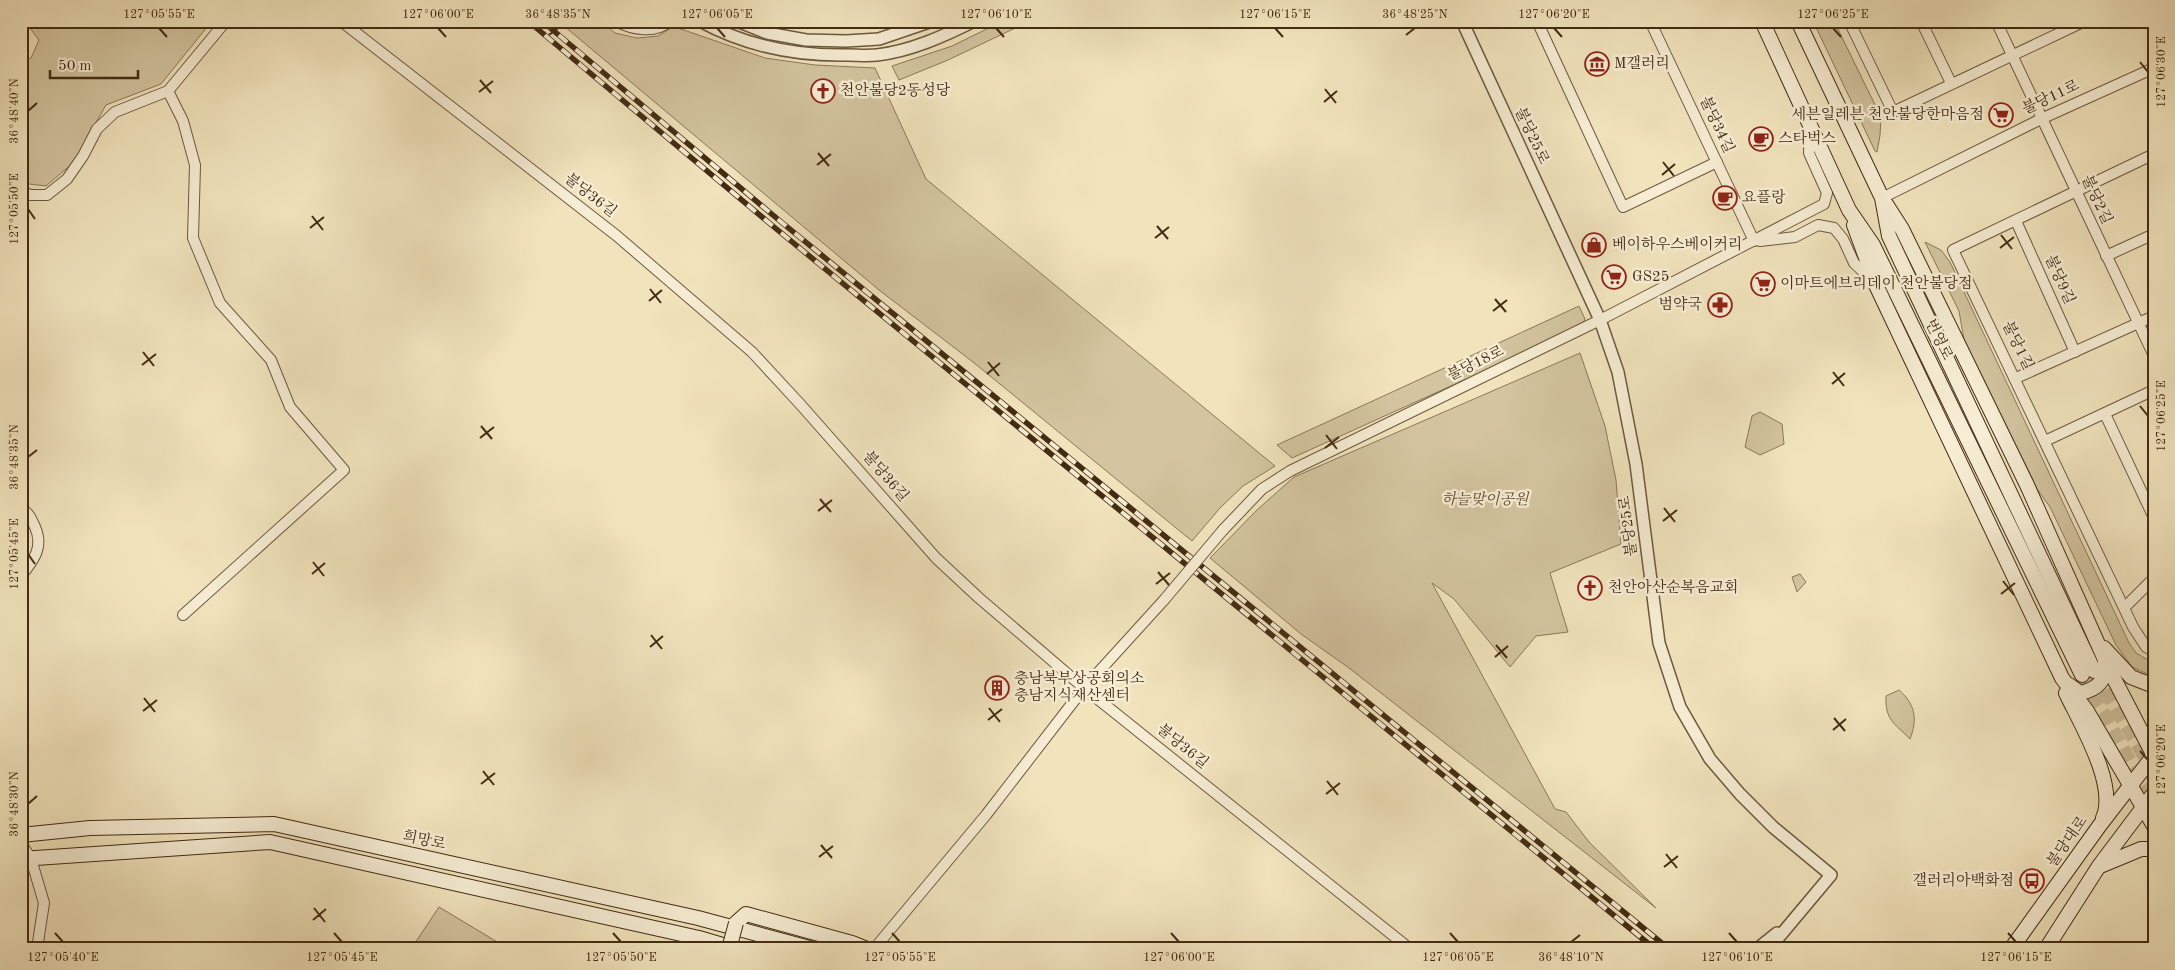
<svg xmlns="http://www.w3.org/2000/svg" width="2175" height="970" font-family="'Old Standard TT','Noto Serif KR',serif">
	<rect width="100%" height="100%" fill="#f1e4bd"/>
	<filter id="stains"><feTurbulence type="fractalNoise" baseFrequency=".004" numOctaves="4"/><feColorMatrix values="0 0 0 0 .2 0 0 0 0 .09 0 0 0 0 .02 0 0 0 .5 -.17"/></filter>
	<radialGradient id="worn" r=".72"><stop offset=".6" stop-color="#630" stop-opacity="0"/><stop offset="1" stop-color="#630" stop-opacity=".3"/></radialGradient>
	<g fill="#d3c5a0" stroke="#8b785a">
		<path d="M21 21H212L161 84 106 105 73 163 46 186 21 183V62L31 58 39 40 29 27H21Z"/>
		<path d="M558 21H601L615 33 637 38 658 36 671 28H678L765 58 815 65 875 68 926 179 1275 466 1243 486 1220 508 1192 541 973 362 879 290Z"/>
		<path d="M1003 21H1030L948 60 899 80 892 66 952 46Z"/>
		<path d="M1813 21H1834L1881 117 1880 135 1877 152 1875 151Z"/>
		<path d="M1925 242 1941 250 1950 262 2129 643 2136 653 2153 663 2150 675 2132 667 2116 645 2050 507 2032 482 1964 340 1959 311Z"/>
		<path d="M1579 306 1585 319 1581 327 1292 458 1277 445Z"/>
		<path d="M1580 353 1605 426 1616 480 1621 544 1550 573 1568 632 1536 636 1510 667 1454 599 1432 583 1555 809 1566 812 1589 842 1656 908 1349 668 1301 634 1210 558 1257 510 1294 477Z"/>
		<path d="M1760 412 1782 424 1784 444 1760 455 1745 447 1752 416Z"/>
		<path d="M1800 574 1806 582 1797 592 1792 577Z"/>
		<path d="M1899 690C1915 704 1918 719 1910 739 1894 723 1885 720 1886 696Z"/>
		<path d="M439 907 509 949H411Z"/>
	</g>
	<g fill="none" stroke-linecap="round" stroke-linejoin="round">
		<g stroke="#cebf9b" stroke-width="14" stroke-dasharray="14 7" stroke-linecap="butt">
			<path d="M2094 672 2154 772"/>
			<path d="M2082 675 2134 769 2154 798"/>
		</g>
		<g stroke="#6e593e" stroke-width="12">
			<g id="minor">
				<path d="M341 21 617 236 752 352 800 404 936 558 979 598 1084 688 1410 949"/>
				<path d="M616 21C632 30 655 34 670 21"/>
				<path d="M1537 21 1623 207 1717 162"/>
				<path d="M1650 21 1754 241"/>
				<path d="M1849 21 1893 112 2085 21"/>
				<path d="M1921 21 1951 83"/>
				<path d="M1996 21 2154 356"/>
				<path d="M168 91 183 121 195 165 193 238 220 303 271 360 290 407 344 470 183 615"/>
				<path d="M2154 154 1953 250 2133 627 2146 647 2154 652"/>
				<path d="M21 190 30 195H47L67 179 83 156 97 129 115 112 168 91 226 21"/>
				<path d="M1882 198 2041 119 2154 68"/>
				<path d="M2016 221 2075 352"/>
				<path d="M1760 241 1795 237 1818 225 1834 228 1843 239 1854 263 1873 281"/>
				<path d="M2106 256 2154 234"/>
				<path d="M2016 378 2154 316"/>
				<path d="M2105 414 2154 518"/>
				<path d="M2045 441 2154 390"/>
				<path d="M21 508C29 513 31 518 35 527 44 547 34 560 21 576"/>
				<path d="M1223 530 1262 489 1290 471 1600 320 1824 204 1827 193 1809 153 1810 128"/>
				<path d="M2125 607 2154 578"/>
				<path d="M21 843 31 859 44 903 37 949"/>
				<path d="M874 949 986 815 1084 688 1164 600"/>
			</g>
		</g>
		<g stroke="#6e593e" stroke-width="14">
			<g id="tertiary">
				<path d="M700 21C746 46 794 56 847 55 857 55 867 56 877 55 911 51 944 36 974 21"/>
				<path d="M737 21 767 33 806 40 846 41 879 39 932 21"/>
				<path d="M1462 21 1600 320 1618 372 1636 464 1659 643 1680 707 1710 759 1740 794 1773 827 1831 875 1769 949"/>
				<path d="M1757 949 1777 933"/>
			</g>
		</g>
		<g stroke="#432b13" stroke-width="16">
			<g id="secondary">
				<path d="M1762 21 1849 210 1873 245 2082 675"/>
				<path d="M1798 21 1882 198 1889 236 2094 671"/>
				<path d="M1886 204 1902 229 2027 485 2110 671 2154 756"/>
				<path d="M1854 225 1876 285 2062 678 2087 711 2154 826"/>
				<path d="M2104 648 2131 677 2154 686"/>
				<path d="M2069 685 2080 693C2098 689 2106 681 2105 662"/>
				<path d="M2066 693C2080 723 2118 785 2103 818"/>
				<path d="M21 835 90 828 274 824 698 918 813 949"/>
				<path d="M21 859 270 842 699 938 736 949"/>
				<path d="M2100 866 2141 849H2154"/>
				<path d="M736 923 746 914 852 943 867 949"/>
				<path d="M2011 949 2100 825 2154 755"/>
				<path d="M2046 949 2099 866 2154 793"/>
			</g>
		</g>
		<use href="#minor" stroke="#f6edd4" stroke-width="10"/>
		<use href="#tertiary" stroke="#f6edd4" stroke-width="11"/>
		<use href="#secondary" stroke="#f6edd4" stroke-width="14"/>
		<g stroke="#432b13" stroke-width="5.5">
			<g id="rail">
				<path d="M528 21 774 227 1655 949"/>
				<path d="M542 21 780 221 1669 949"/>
			</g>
		</g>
		<use href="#rail" stroke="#f6edd4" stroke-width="4" stroke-dasharray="11" stroke-linecap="butt"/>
		<g stroke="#6e593e" stroke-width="12" stroke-linecap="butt">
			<path id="minor-bridge" d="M1164 600 1223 530"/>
		</g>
		<g stroke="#432b13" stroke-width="16" stroke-linecap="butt">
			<path id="secondary-bridge" d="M729 949 736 923"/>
		</g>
		<use href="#minor-bridge" stroke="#f6edd4" stroke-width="10"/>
		<use href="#secondary-bridge" stroke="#f6edd4" stroke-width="14"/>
	</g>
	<path fill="none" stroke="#432b13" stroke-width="2" d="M159 28 167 37M438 28 446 37M717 28 725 37M996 28 1004 37M1275 28 1283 37M1554 28 1562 37M1833 28 1841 37M549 35 558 28M1406 35 1415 28M2140 62 2148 72M480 80 491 93M1325 89 1336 103M479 92 493 81M1324 102 1337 91M28 111 37 103M818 153 829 166M1663 162 1674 176M817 165 831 154M1662 175 1675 164M28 209 35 219M312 216 323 230M1157 226 1168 239M310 228 324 217M2001 235 2012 249M1155 238 1169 227M2000 248 2014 237M650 289 661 303M1495 299 1506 312M649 301 662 290M1493 311 1507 300M143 352 154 366M988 362 999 376M142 365 156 354M1833 372 1844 386M987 374 1000 363M1832 384 1845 373M2140 406 2148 416M481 426 492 439M1326 435 1337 449M480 438 494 427M1325 448 1339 437M28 457 37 450M820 499 831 512M1664 508 1675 522M818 511 832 500M1663 521 1677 510M28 554 35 564M313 562 324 576M1158 572 1169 585M312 574 325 563M2003 581 2014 595M1156 584 1170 573M2001 594 2015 583M651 635 662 649M1496 645 1507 658M650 647 663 636M1495 657 1508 646M144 698 155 712M989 708 1000 722M143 711 157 700M1834 718 1845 731M988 720 1002 709M1833 730 1846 719M2140 751 2148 760M483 771 494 785M1327 781 1338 795M481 784 495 773M1326 794 1340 783M28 804 37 796M821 845 832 858M1666 854 1677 868M819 857 833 846M1664 867 1678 856M314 908 325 922M313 920 326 909M55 933 63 942M334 933 342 942M613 933 621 942M892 933 900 942M1171 933 1179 942M1450 933 1458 942M1729 933 1737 942M2008 933 2016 942M1571 942 1580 935"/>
	<defs>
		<g id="museum-ring" transform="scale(1.25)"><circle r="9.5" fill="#f6edd4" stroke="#8f2418" stroke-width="1.5"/><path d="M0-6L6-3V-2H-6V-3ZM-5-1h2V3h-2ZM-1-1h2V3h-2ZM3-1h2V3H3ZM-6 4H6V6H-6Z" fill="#8f2418"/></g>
		<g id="church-ring" transform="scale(1.25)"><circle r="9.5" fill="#f6edd4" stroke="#8f2418" stroke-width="1.5"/><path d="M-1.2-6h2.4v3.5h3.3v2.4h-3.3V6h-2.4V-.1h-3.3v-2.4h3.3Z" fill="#8f2418"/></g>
		<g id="supermarket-ring" transform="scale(1.25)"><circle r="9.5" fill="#f6edd4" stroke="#8f2418" stroke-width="1.5"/><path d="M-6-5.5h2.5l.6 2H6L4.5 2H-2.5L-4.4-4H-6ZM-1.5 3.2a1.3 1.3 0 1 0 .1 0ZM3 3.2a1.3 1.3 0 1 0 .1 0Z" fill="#8f2418"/></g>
		<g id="cafe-ring" transform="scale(1.25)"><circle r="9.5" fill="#f6edd4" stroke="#8f2418" stroke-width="1.5"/><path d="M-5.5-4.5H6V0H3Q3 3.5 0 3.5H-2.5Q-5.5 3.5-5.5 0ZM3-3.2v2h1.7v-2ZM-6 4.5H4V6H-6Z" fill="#8f2418"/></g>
		<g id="shop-ring" transform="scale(1.25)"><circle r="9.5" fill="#f6edd4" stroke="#8f2418" stroke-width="1.5"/><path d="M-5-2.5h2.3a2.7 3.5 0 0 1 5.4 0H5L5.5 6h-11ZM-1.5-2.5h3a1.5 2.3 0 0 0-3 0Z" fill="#8f2418"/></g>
		<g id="pharmacy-ring" transform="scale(1.25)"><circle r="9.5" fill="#f6edd4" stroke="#8f2418" stroke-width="1.5"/><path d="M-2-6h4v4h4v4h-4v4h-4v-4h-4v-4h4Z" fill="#8f2418"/></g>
		<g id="building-ring" transform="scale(1.25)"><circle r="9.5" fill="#f6edd4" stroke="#8f2418" stroke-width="1.5"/><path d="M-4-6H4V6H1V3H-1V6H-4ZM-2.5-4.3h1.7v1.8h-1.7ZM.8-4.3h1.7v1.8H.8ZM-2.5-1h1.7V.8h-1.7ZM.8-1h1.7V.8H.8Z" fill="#8f2418"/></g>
		<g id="bus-ring" transform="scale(1.25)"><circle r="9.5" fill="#f6edd4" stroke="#8f2418" stroke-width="1.5"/><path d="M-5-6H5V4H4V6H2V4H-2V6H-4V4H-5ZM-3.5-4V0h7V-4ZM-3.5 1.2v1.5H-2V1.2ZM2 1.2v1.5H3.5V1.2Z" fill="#8f2418"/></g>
	</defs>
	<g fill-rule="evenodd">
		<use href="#museum-ring" x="1597" y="64"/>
		<use href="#church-ring" x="823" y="91"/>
		<use href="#supermarket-ring" x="2001" y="115"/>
		<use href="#cafe-ring" x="1761" y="139"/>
		<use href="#cafe-ring" x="1725" y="198"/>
		<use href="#shop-ring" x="1594" y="245"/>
		<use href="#supermarket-ring" x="1614" y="277"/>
		<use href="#supermarket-ring" x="1763" y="284"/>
		<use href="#pharmacy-ring" x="1720" y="305"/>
		<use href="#church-ring" x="1590" y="588"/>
		<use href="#building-ring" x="997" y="688"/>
		<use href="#bus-ring" x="2032" y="881"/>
	</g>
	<g text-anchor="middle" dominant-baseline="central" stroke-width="5" stroke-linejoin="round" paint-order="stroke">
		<g font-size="15" fill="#432b13" stroke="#f6edd4" text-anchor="start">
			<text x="1614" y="64">M갤러리</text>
			<text x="840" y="91">천안불당2동성당</text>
			<text x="1984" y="115" text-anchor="end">세븐일레븐 천안불당한마음점</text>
			<text x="1778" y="139">스타벅스</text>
			<text x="1742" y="198">요플랑</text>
			<text x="1612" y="245">베이하우스베이커리</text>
			<text x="1632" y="277">GS25</text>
			<text x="1780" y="284">이마트에브리데이 천안불당점</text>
			<text x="1702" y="305" text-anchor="end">범약국</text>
			<text x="1608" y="588">천안아산순복음교회</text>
			<text x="1014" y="679">충남북부상공회의소<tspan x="1014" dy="17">충남지식재산센터</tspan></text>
			<text x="2014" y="881" text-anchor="end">갤러리아백화점</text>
		</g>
		<g font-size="15" fill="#432b13" stroke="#f6edd4">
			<text transform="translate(2051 98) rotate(-25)">불당11로</text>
			<text transform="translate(1716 125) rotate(65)">불당34길</text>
			<text transform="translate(1531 136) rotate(65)">불당25로</text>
			<text transform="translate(590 196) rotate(38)">불당36길</text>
			<text transform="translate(2096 200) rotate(65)">불당2길</text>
			<text transform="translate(2059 280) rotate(66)">불당9길</text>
			<text transform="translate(1938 340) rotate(64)">번영로</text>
			<text transform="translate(2017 346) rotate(64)">불당1길</text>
			<text transform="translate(1476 364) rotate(-26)">불당18로</text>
			<text transform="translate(885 477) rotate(49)">불당36길</text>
			<text transform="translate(1629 526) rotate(-97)">불당25로</text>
			<text transform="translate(1182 747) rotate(39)">불당36길</text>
			<text transform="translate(424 841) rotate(12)">희망로</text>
			<text transform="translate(2068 842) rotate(-55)">불당대로</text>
		</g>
		<g font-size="15" font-style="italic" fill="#604a2f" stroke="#f6edd4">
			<text x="1485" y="500">하늘맞이공원</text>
		</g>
	</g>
	<rect width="2175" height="970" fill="none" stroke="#f1e4bd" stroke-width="55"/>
	<path d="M50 70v8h88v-8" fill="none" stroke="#432b13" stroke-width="2.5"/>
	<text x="58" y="70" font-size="15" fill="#432b13" stroke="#f6edd4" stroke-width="4" paint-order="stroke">50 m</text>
	<rect x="28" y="28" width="2120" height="914" fill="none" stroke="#432b13" stroke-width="2"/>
	<g font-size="12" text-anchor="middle" fill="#432b13">
		<text x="159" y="18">127°05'55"E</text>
		<text x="438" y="18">127°06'00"E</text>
		<text x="558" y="18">36°48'35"N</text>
		<text x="717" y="18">127°06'05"E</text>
		<text x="996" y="18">127°06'10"E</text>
		<text x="1275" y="18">127°06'15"E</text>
		<text x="1415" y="18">36°48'25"N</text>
		<text x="1554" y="18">127°06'20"E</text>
		<text x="1833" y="18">127°06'25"E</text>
		<text transform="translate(2161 72) rotate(-90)" y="4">127°06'30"E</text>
		<text transform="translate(14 111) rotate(-90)" y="4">36°48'40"N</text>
		<text transform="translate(14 209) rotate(-90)" y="4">127°05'50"E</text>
		<text transform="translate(2161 416) rotate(-90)" y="4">127°06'25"E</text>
		<text transform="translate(14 457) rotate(-90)" y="4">36°48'35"N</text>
		<text transform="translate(14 554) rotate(-90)" y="4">127°05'45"E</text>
		<text transform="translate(2161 760) rotate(-90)" y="4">127°06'20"E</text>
		<text transform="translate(14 804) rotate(-90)" y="4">36°48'30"N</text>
		<text x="63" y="961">127°05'40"E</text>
		<text x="342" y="961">127°05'45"E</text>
		<text x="621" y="961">127°05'50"E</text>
		<text x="900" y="961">127°05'55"E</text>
		<text x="1179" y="961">127°06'00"E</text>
		<text x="1458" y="961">127°06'05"E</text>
		<text x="1571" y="961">36°48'10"N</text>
		<text x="1737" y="961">127°06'10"E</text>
		<text x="2016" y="961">127°06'15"E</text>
	</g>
	<rect width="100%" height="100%" filter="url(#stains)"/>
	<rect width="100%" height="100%" fill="url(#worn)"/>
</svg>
